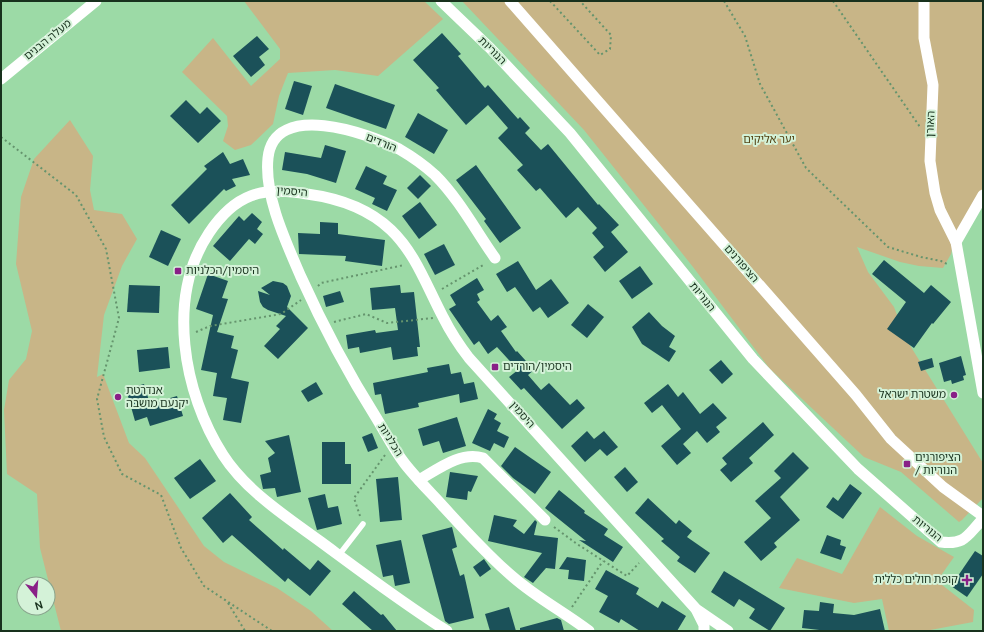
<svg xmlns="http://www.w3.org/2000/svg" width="984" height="632" font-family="Overpass,'Noto Sans Hebrew',sans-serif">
	<rect width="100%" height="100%" fill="#9cdaa6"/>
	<g fill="#c8b587">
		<path d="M244 1H424L443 19 378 76 335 70 288 73 279 96 273 124 251 145 235 150 223 141 228 126 227 116 182 72 213 38 251 86 280 59V49Z"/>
		<path d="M462 1H983V195L954 239 951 254 943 268 919 266 900 262 857 247 868 272 894 307 906 339 983 463V498L962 520 959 522 901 472 864 457 770 369 693 267 584 130Z"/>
		<path d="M70 120 93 156 90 190 94 210 122 214 137 239 122 266 104 315 97 377 103 374 129 443 145 458 204 546 224 562 277 588 311 611 333 631H61L40 548 37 494 7 474 4 410 9 380 26 359 32 331 16 264 21 197 34 159Z"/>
		<path d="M880 507 917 536 954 557 937 581 974 610 973 622 925 631H889L882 599 854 603 779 588 797 558 842 574Z"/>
	</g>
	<g fill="#1b5159">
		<path d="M442 33 461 54 458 56 485 88 488 85 518 119 520 117 530 128 525 133 541 150 548 144 598 205 599 204 619 225 611 232 628 252 605 272 593 257 604 247 592 233 597 228 578 207 566 218 540 188 536 191 517 170 523 165 498 138 508 128 488 105 466 125 436 90 439 88 413 60Z"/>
		<path d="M257 36 269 49 259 57 265 65 251 77 233 56Z"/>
		<path d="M294 81 312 86 303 115 285 109Z"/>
		<path d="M335 84 395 105 386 129 326 108Z"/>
		<path d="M186 100 200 114 207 107 221 121 198 143 170 116Z"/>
		<path d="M418 113 448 130 434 154 405 137Z"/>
		<path d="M325 145 346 151 336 183 307 174 282 170 285 152 321 158Z"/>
		<path d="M223 152 230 164 243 159 250 175 232 179 236 186 226 191 224 189 189 224 171 205 207 169 204 166Z"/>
		<path d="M476 165 521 228 500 243 484 221 486 219 456 180Z"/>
		<path d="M366 166 387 176 383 184 397 190 387 211 372 204 375 198 355 189Z"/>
		<path d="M420 175 431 186 418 199 407 188Z"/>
		<path d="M420 202 437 225 419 239 402 216Z"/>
		<path d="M252 213 262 222 257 229 263 234 255 244 249 239 230 261 213 246 239 216 244 221Z"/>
		<path d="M320 222 338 223V234L385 240 382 266 345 261 346 256 299 254 298 233 320 234Z"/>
		<path d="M161 230 181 239 168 266 149 257Z"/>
		<path d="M444 244 455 265 435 275 424 254Z"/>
		<path d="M884 260 924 293 931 285 951 302 933 324 932 323 914 348 887 329 906 302 872 274Z"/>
		<path d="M518 261 536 290 551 279 569 303 548 318 540 307 533 312 515 287 507 292 496 274Z"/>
		<path d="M640 266 653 284 632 299 619 281Z"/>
		<path d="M208 274 228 281 222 298 228 299 217 332 234 336 231 348 238 350 231 378 249 382 241 423 223 420 227 398 213 396 217 373 201 370 213 315 196 309Z"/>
		<path d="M477 278 484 290 477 294 480 300 477 302 491 321 498 315 507 327 501 331 516 352 517 351 534 370 528 375 541 390 549 383 570 405 577 399 585 408 562 429 524 388 521 390 509 377 518 370 497 347 488 354 479 341 474 345 449 309 456 305 450 295Z"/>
		<path d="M273 281 283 283 287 286 291 296 287 307 308 328 278 359 264 346 280 329 276 326 286 316 268 310 263 307 260 302 258 291 270 295 261 288Z"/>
		<path d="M129 285 160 286 159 313 127 312Z"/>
		<path d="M400 285 401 293 414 292 420 347H417L418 356 393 360 391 347 360 353 359 347 348 349 346 335 375 330 376 333 398 330 395 308 372 310 370 288Z"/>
		<path d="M340 291 344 302 326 307 323 296Z"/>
		<path d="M588 304 604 317 587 338 571 325Z"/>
		<path d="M649 312 662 326 675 336 669 347 676 351 669 362 642 344 632 327Z"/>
		<path d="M168 347 170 368 139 372 137 350Z"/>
		<path d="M961 356 966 375 963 376 964 380 952 384 951 380 944 382 939 363Z"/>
		<path d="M932 358 934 367 921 371 918 362Z"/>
		<path d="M721 360 733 374 722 384 709 370Z"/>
		<path d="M449 364 451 374 461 372 464 384 474 382 478 399 460 403 459 394 418 403 419 407 385 414 381 394 375 395 373 383 428 372 427 368Z"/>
		<path d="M316 382 323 394 308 402 301 391Z"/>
		<path d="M144 384 150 404 177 396 183 416 150 426 147 417 135 421 126 389Z"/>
		<path d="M668 384 678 397 683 392 700 414 713 403 727 418 716 427 720 432 707 443 697 431 683 444 691 453 677 465 661 446 681 429 662 405 652 413 644 403Z"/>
		<path d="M488 409 497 414 494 419 501 423 497 431 509 437 504 448 494 443 490 451 472 443Z"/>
		<path d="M457 417 466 446 443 453 439 441 423 446 418 429Z"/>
		<path d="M763 422 774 435 749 458 753 463 731 482 720 470 727 464 722 458Z"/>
		<path d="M587 431 594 439 604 431 618 447 607 456 600 449 585 462 571 446Z"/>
		<path d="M372 433 378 448 368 452 362 437Z"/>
		<path d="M289 435 301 492 277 497 275 488 263 489 260 475 271 472 268 458 275 453 265 441Z"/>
		<path d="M322 442H345V464H351V484H322Z"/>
		<path d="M515 447 551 472 535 494 513 478 501 466Z"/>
		<path d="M793 452 809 468 780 497 800 520 774 543 777 547 761 561 744 542 771 518 755 501 781 478 774 471Z"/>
		<path d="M200 459 216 481 190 499 174 478Z"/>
		<path d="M625 467 638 482 627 492 614 477Z"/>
		<path d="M450 472 478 476 471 492 468 491 467 500 446 497Z"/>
		<path d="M398 477 402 520 380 522 376 479Z"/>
		<path d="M850 484 862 493 843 519 826 507 833 497 838 501Z"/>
		<path d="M559 490 585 511 584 513 608 529 604 535 623 547 613 562 579 540 586 541 545 508Z"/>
		<path d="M230 493 252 517 249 520 283 550 284 548 310 570 318 560 331 571 310 596 288 578 285 582 232 535 223 543 202 518Z"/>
		<path d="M325 494 328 508 338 506 342 524 317 530 308 498Z"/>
		<path d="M648 498 676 524 679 520 692 531 687 537 710 553 695 573 677 561 680 557 661 541 664 539 635 513Z"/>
		<path d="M494 515 517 520 513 526 524 534 535 520 537 522 534 535 558 538 555 569 546 568 533 583 524 577 542 553 488 541Z"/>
		<path d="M452 527 457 547 452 549 460 576 464 574 474 618 449 624 445 621 422 535Z"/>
		<path d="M827 535 841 540 840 545 846 547 841 560 820 553Z"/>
		<path d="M401 540 410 583 395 586 393 575 383 577 376 545Z"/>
		<path d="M975 551 983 556V574L967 597 951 586Z"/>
		<path d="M567 557 586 560 584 581 568 579 569 570 559 569Z"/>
		<path d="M484 559 491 569 480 577 473 567Z"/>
		<path d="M606 570 639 588 636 594 658 608 662 601 686 616 677 631H640L621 619 619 623 599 612 608 596 595 589Z"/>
		<path d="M724 571 785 608 770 631 749 618 755 609 739 599 734 607 711 592Z"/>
		<path d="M354 591 381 615 383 614 397 631H373L342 604Z"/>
		<path d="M820 602 834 604 833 613 854 615 880 609 885 631H828L802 628 804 610 819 611Z"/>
		<path d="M509 607 516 631H490L485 614Z"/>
		<path d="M557 618 561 620 564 631H520V628Z"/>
	</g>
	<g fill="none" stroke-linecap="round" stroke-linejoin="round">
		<g stroke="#65946d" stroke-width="2" stroke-dasharray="2 3" stroke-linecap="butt">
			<path d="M550 1 600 55 610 49 611 35 580 1"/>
			<path d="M724 1 745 36 760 84 806 168 888 247 921 257 941 261 949 265"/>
			<path d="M833 1 920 127"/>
			<path d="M1 137 76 195 106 249 119 318 97 399 104 437 122 474 161 495 181 548 204 586 272 631"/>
			<path d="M318 286 321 283 404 265"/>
			<path d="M442 289 485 264"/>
			<path d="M334 322 366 314 387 323 433 318"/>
			<path d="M196 332 210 326 281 314 301 300"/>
			<path d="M360 516 354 498 385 455"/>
			<path d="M554 527 577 544 627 576 639 563"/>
			<path d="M228 603 245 631"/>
			<path d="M572 607 603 561"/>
		</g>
		<path stroke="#fff" stroke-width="5.5" d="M339 555 363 524"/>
		<g stroke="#fff" stroke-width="11">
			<path d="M441 1 490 48 570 133 753 359 858 469 941 542C966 545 967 535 983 519"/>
			<path d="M510 1 856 395 891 439 943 487 983 516"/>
			<path d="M924 1V38L933 85 930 161 935 193 940 210 956 242 983 393"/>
			<path d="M1 79 96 1"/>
			<path d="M956 242 983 195"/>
			<path d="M495 258C476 231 459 199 435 175 424 165 411 156 399 149 368 133 274 100 268 158 264 196 286 242 301 277 323 326 348 373 377 419 386 434 394 450 405 464 416 478 429 491 441 504 464 529 487 555 513 577 537 598 564 612 589 631"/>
			<path d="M419 480C438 469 461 451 483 458L545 520"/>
			<path d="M697 611 704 625V631"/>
			<path d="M447 631C404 604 363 573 321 542 287 517 246 491 223 455 183 393 166 297 209 233 235 194 262 186 307 194 337 198 369 209 391 230 416 254 427 287 443 317 450 331 459 345 469 358L696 609 728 631"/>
		</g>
	</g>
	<g fill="#892087" stroke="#d4f2d8" stroke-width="1.5">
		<rect x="174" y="267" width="8" height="8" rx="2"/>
		<rect x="491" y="363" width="8" height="8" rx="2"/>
		<circle cx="954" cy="395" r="4"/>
		<circle cx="118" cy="397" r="4"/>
		<rect x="903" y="460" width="8" height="8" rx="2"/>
		<path d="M965 574h4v4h4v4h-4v4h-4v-4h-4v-4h4z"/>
	</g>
	<g text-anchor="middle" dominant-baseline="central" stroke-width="4" stroke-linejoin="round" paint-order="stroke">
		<g font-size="11" fill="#18311d" stroke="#d4f2d8">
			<text transform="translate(48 40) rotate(-39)">מעלה הבנים</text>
			<text transform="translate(492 51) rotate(45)">הנוריות</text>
			<text transform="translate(931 124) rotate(-87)">האורן</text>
			<text transform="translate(381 143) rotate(22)">הורדים</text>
			<text transform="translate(292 192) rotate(5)">היסמין</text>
			<text transform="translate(741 264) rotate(49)">הציפורנים</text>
			<text transform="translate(702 297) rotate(51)">הנוריות</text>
			<text transform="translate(522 415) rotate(48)">היסמין</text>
			<text transform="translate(390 440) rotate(58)">הכלניות</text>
			<text transform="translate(927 529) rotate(39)">הנוריות</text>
		</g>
		<g font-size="11" fill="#524213" stroke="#d4f2d8">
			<text x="769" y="140">יער אליקים</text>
		</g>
		<g font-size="11" fill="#18311d" stroke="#d4f2d8" text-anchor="start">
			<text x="186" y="271">היסמין/הכלניות</text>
			<text x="503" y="367">היסמין/הורדים</text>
			<text x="126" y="391">אנדרטת<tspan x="126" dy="13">יקנעם מושבה</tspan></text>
			<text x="946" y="395" text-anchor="end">משטרת ישראל</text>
			<text x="915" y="458">הציפורנים<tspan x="915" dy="13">/ הנוריות</tspan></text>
			<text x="958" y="580" text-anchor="end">קופת חולים כללית</text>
		</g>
	</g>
	<rect width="984" height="632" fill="none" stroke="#18311d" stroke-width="4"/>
	<g transform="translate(36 596) rotate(163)"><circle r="19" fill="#d4f2d8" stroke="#89a58d"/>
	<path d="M0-3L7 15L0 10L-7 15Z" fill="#892087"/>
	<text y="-6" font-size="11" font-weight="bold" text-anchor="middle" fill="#18311d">N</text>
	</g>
</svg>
